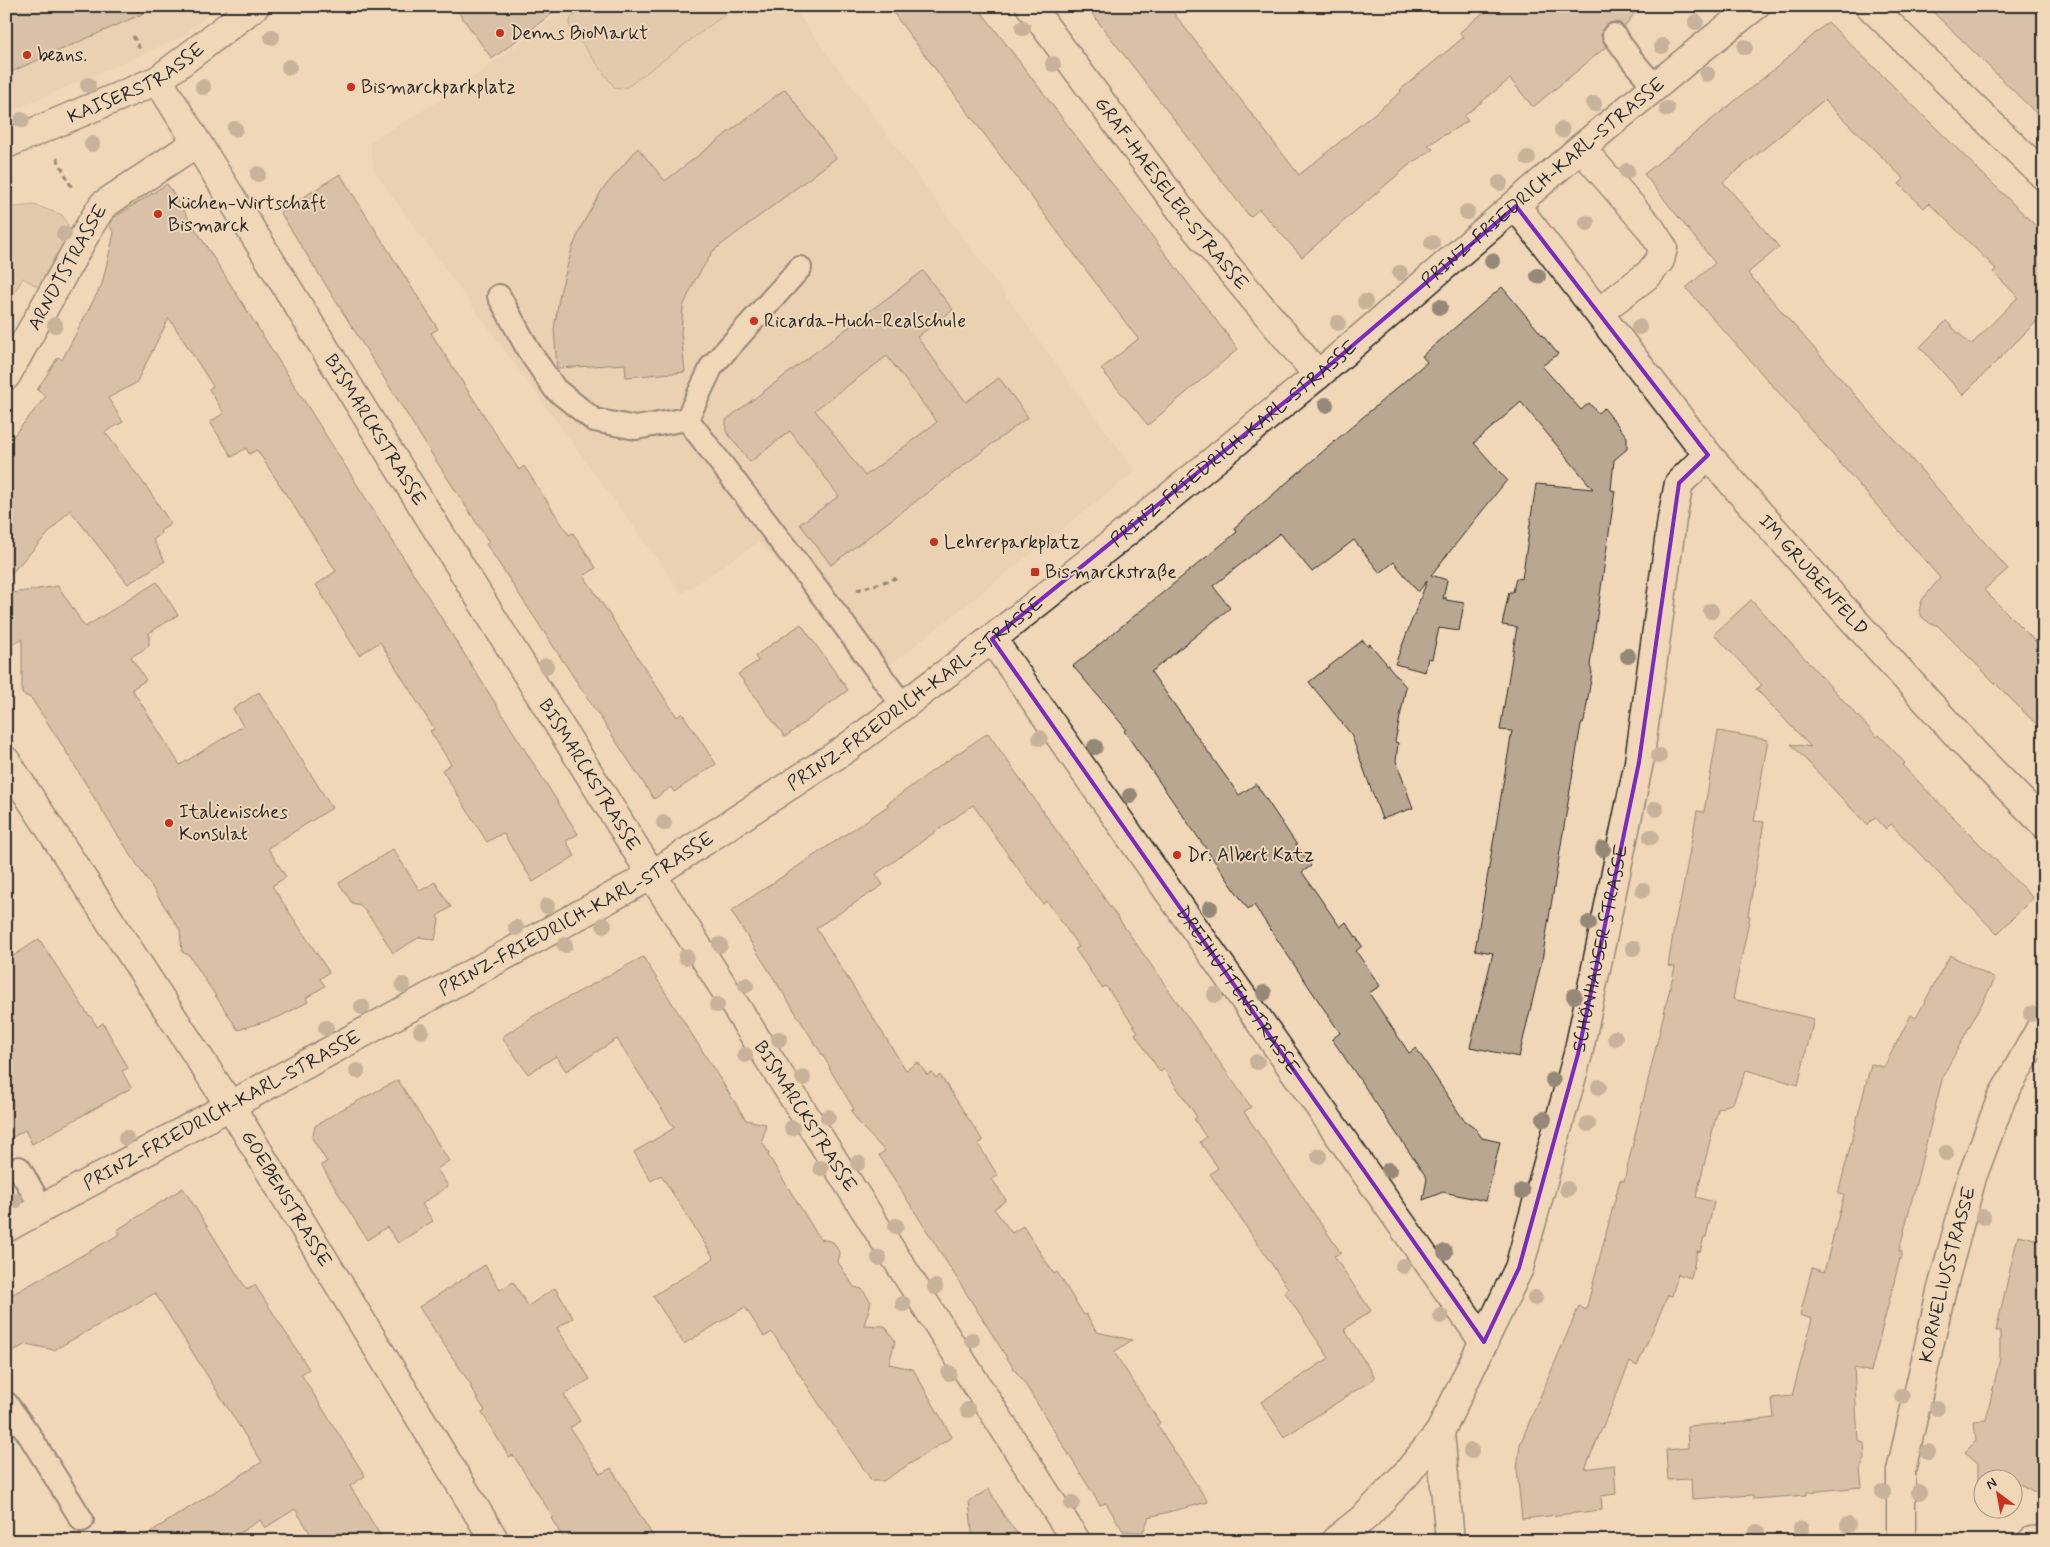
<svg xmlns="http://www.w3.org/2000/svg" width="2050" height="1547" font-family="Mynerve,sans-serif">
	<rect width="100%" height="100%" fill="#f0d7b8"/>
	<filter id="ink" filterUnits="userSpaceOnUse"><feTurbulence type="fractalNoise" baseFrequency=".02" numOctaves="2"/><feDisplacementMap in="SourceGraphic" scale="10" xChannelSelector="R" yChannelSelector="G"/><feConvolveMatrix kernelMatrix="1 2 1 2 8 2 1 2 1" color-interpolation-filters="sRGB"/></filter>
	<g filter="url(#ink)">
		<g fill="#e0c9ac">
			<path d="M6 6H218L182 37 6 113Z"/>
			<path d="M570 6H792L1135 471 885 669 759 542 682 593 374 171 370 142 451 94Z"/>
		</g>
		<g fill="#d0bba0" stroke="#7e7366">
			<path d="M587 6H732L731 10 627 87 620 89 615 88 569 26 571 18Z"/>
			<path d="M35 205 62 215 74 236 47 292 23 278 6 306V208Z"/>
		</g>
		<g fill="#baa791" stroke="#2b2b2b" fill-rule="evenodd">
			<path d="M6 6H160L6 74Z"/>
			<path d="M454 6H562L492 59Z"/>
			<path d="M888 6H977L1238 349 1148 425 1101 369 1138 339Z"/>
			<path d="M1086 6H1168L1299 175 1375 113 1401 92 1400 90 1464 37 1459 33 1491 6H1640L1624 27 1620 23 1613 22 1606 25 1602 30 1601 36 1606 47 1533 107 1510 79 1464 116 1468 121 1428 145 1433 149 1409 165 1302 257 1259 209 1250 217Z"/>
			<path d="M1927 6H2044V121L1970 48Z"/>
			<path d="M1828 22 2044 234V322L2040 318 1963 395 1920 347 1946 321 1971 345 2018 297 1993 272 1996 269 1929 203 1924 208 1899 184 1904 179 1824 100 1723 182 1779 247 1748 273 2008 569 1984 590 2044 650V732L1937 625 1931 624 1922 617 1919 611 1922 600 1940 578 1786 401 1686 288 1715 263 1644 174 1777 67Z"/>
			<path d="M785 89 836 158 713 251 694 282 683 307 681 333 685 372 626 377 625 364 557 368 554 329 560 293 572 249 582 225 602 190 638 148 665 181Z"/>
			<path d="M340 174 438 329 431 333 519 470 524 466 569 535 573 533 596 568 584 576 677 717 682 713 716 764 674 792 671 787 654 799 486 544 489 542 433 456 280 212Z"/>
			<path d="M167 184 578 834 566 841 575 856 533 882 503 833 487 842 442 770 451 764 430 731 434 729 380 642 359 655 316 585 336 571 257 450 249 454 246 448 232 457 210 422 224 413 209 389 213 386 169 318 136 383 108 398 123 422 105 432 148 489 171 524 160 531 161 534 153 540 165 561 128 584 70 510 6 579V445L46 396 37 390 58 357 62 360 102 284 114 233 109 225 113 218Z"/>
			<path d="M923 271 953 310 917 337 966 402 999 378 1028 417 831 565 800 524 839 496 790 431 750 462 726 431V420ZM887 356 937 422 865 476 815 410Z"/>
			<path d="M1502 287 1558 354 1542 366 1581 410 1589 403 1598 413 1604 408 1627 437V449L1614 460 1611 490 1615 491 1590 665 1592 673 1584 722 1581 724 1542 960 1519 1057 1470 1047 1493 953 1475 950 1512 731 1500 730 1517 627 1502 625 1509 592H1513L1516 578 1522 579 1536 484 1593 489 1521 402 1474 443 1507 480 1431 575 1447 580 1443 599 1446 597V600L1464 603 1459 631 1439 628 1432 659 1428 658 1425 672 1395 664 1427 581 1418 592 1394 562 1380 573 1354 540 1312 572 1280 533 1213 586 1230 608 1151 672 1239 795 1256 784 1311 866 1302 872 1340 927 1346 922 1362 946 1356 951 1380 986 1369 993 1409 1053 1416 1048 1463 1119 1474 1127 1482 1138 1500 1142 1486 1201 1443 1192 1423 1200 1427 1178 1332 1039 1340 1033 1254 905 1248 909 1124 731 1126 729 1073 666 1237 532 1234 528 1427 362 1422 356Z"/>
			<path d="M157 582 178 615 149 633V646L131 657 146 680 132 689 180 765 243 726 233 709 259 692 332 808 268 848 286 877 272 886 329 972 320 979 325 986 306 998 308 1002 279 1017 238 1030 189 955 182 952 180 930 108 820 57 737 31 698 22 694V639L6 649V594L58 586 85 627Z"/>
			<path d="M1751 600 1877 737 1879 735 1905 763 1902 765 2033 898 1997 934 1891 824 1886 829 1875 817 1867 825 1791 744 1811 747 1756 689 1762 685 1714 634Z"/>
			<path d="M801 624 848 690 785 737 738 674 758 661 755 656Z"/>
			<path d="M1363 640 1367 646 1370 644 1406 687 1395 742 1398 743 1396 761 1413 808 1382 819 1351 734 1309 682Z"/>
			<path d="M1718 731 1768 740 1754 821 1764 822 1748 916H1750L1733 999 1814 1019 1798 1085 1746 1070 1733 1103 1718 1109 1696 1197 1714 1202 1706 1237H1704L1700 1252 1697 1251 1691 1278 1678 1274 1672 1296 1668 1295 1637 1366 1630 1362 1585 1469 1614 1465 1616 1494 1601 1496 1602 1510 1522 1519 1517 1470 1520 1444 1579 1306 1586 1310 1620 1180 1624 1181 1675 967 1668 966 1674 928 1679 904H1680L1697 811 1704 812Z"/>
			<path d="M988 733 1251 1107 1244 1112 1341 1253 1334 1256 1371 1311 1344 1329 1375 1378 1284 1437 1261 1402 1329 1358 1284 1291 1288 1288 1210 1174 1218 1168 1200 1142 1206 1137 1194 1119 1197 1117 1164 1069 1160 1072 1135 1034 1138 1032 1106 986 1102 988 1075 949 1079 947 1047 901 1043 904 973 805 876 874 883 885 816 928 906 1070 918 1062 927 1075 932 1072 936 1078 940 1075 983 1141 978 1144 998 1176 992 1179 1006 1200 994 1209 1012 1233 1023 1226 1054 1274 1057 1272 1084 1315 1086 1314 1097 1332 1132 1340 1114 1352 1160 1423 1157 1425 1208 1502 1149 1517 1143 1532 1123 1531 1106 1503 1100 1505 1022 1379 1016 1372 879 1155 885 1151 861 1126 851 1111 854 1109 829 1068 830 1067 731 911 888 806 887 804 935 769Z"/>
			<path d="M393 849 420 891 435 882 451 907 437 916 439 920 435 940 420 937 393 953 376 925 360 905 352 903 339 883Z"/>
			<path d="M39 939 89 1016 90 1015 97 1027 103 1023 128 1068 122 1071 131 1088 32 1144 25 1130 6 1141V961Z"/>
			<path d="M1950 955 1995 979 1943 1076 1899 1251H1902L1871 1372 1854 1368 1858 1440 1864 1443 1865 1459 1860 1469 1862 1487 1807 1492 1806 1495 1781 1497 1753 1499V1495L1692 1499 1691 1479 1668 1480 1666 1450 1688 1448 1687 1426 1746 1422V1421L1774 1418 1772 1398 1792 1396 1812 1319 1800 1315 1812 1268 1824 1272 1844 1195 1838 1194 1871 1064 1884 1067 1911 1015 1916 1018Z"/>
			<path d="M643 957 746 1120 766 1124 762 1142 769 1153 768 1155 820 1239 833 1242 840 1253 838 1262 854 1287 862 1289 871 1302 864 1325 885 1326 895 1341 889 1364 913 1369 952 1437 883 1481H872L821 1407 772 1332 764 1337 745 1307 684 1344 653 1296 714 1258 661 1175 651 1181 634 1152 674 1128 617 1039 566 1071 556 1056 528 1074 502 1037 532 1017Z"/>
			<path d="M398 1080 449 1161 437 1169 448 1186 422 1204 433 1221 398 1243 387 1227 367 1240 321 1165 327 1162 312 1138 315 1126 339 1111Z"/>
			<path d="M183 1188 247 1290 255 1285 309 1369 301 1374 365 1476 350 1486 384 1541H315L295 1509 265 1528 260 1520 227 1541H136L262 1462 155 1293 54 1350 26 1344 6 1355V1298L120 1234 117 1230Z"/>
			<path d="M2018 1235 2044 1241V1497L2012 1480H1982V1482L1978 1483V1463L1965 1452 1976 1441 1974 1421 1986 1420 2000 1358V1331H1996Z"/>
			<path d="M485 1265 500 1290 513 1282 528 1306 555 1288 565 1304 573 1318 557 1328 590 1379 564 1395 580 1421 570 1428 600 1474 611 1468 656 1541H565L551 1518 553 1517 513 1455 509 1457 482 1413 485 1411 471 1388V1385L419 1307Z"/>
			<path d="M989 1489 1004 1516 1023 1541H973L969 1501Z"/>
		</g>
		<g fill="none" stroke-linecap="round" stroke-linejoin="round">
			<g stroke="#2b2b2b" stroke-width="26">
				<g id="lane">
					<path d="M1614 35 1632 60 1655 87"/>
					<path d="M499 296 529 351 555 389 594 420 636 428 687 419"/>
					<path d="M687 419 831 607 903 706"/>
					<path d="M687 419 712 366 800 268"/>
					<path d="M19 1168 42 1208"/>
					<path d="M6 1403 28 1433 82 1520"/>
				</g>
			</g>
			<g stroke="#2b2b2b" stroke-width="31">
				<g id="street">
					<path id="s1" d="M1030 6 1190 222 1318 375"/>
					<path id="s2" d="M158 80 652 875 1076 1541"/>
					<path id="s3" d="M6 144 158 80 255 6"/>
					<path d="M1581 148 1650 228 1663 248 1660 260 1649 274 1599 312"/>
					<path id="s4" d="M1516 206 1708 455 1839 604 1973 752 2044 824"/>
					<path id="s5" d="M6 376 91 224 103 205 196 143"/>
					<path id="s6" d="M992 639 1484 1342"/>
					<path id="s7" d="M6 761 231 1107 495 1541"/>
					<path id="s8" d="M6 1228 652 875 844 750 992 639 1124 534 1318 375 1581 148 1697 52 1755 6"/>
					<path d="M1440 1432 1450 1541"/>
					<path id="s9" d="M1335 1541 1366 1516 1407 1473 1440 1432 1519 1268 1578 1054 1639 762 1672 519 1679 483 1708 455"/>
					<path id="s10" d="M1901 1541V1471L1941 1292 1972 1177 2002 1097 2044 1022"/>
					<path d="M2032 1541 2044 1540"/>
				</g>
			</g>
			<g stroke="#2b2b2b" stroke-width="31">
				<path id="secondary" d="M1870 6 2044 176"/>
			</g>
			<g stroke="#2b2b2b" stroke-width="3" stroke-dasharray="5 4" stroke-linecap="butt">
				<path d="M133 36 141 51"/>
				<path d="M57 158 73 190"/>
				<path d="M857 590 897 578"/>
			</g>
			<use href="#lane" stroke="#f0d7b8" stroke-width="22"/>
			<use href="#street" stroke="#f0d7b8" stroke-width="28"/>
			<use href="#secondary" stroke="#f0d7b8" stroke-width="28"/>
		</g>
		<g fill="#968877">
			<circle cx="1696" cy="22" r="8"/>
			<circle cx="1023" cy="28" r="8"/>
			<circle cx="272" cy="37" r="8"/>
			<circle cx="1662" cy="46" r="8"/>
			<circle cx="1745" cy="47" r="8"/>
			<circle cx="1053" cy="64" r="8"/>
			<circle cx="289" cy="67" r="8"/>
			<circle cx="1707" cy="74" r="8"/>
			<circle cx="88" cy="85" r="8"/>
			<circle cx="203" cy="87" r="8"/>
			<circle cx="1594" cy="104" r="8"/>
			<circle cx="1667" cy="109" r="8"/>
			<circle cx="22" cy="120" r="8"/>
			<circle cx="235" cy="129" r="8"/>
			<circle cx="1562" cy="130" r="8"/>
			<circle cx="92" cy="144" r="8"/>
			<circle cx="1528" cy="158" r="8"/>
			<circle cx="1627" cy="171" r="8"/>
			<circle cx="258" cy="174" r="8"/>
			<circle cx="1500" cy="183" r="8"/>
			<circle cx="1467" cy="212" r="8"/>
			<circle cx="1587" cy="223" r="8"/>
			<circle cx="64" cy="234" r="8"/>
			<circle cx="1432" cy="243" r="8"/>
			<circle cx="1492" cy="261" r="8"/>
			<circle cx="1400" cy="273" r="8"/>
			<circle cx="1538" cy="276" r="8"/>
			<circle cx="1365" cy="302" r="8"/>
			<circle cx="1440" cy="307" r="8"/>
			<circle cx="1338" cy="323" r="8"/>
			<circle cx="55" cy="325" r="8"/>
			<circle cx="1639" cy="327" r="8"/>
			<circle cx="1326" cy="405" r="8"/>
			<circle cx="1711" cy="611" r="8"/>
			<circle cx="1628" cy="656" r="8"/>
			<circle cx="546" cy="666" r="8"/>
			<circle cx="1040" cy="738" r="8"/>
			<circle cx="1095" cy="747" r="8"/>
			<circle cx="1659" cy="756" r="8"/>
			<circle cx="1130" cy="796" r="8"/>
			<circle cx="1656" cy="809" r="8"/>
			<circle cx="664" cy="823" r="8"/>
			<circle cx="1651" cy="837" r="8"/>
			<circle cx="1603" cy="849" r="8"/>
			<circle cx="1643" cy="890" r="8"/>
			<circle cx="547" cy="906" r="8"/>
			<circle cx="1210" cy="908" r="8"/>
			<circle cx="1589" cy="923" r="8"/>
			<circle cx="604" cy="925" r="8"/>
			<circle cx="516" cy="928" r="8"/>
			<circle cx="565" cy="945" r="8"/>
			<circle cx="720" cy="945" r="8"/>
			<circle cx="1633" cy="948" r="8"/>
			<circle cx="686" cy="957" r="8"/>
			<circle cx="403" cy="985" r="8"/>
			<circle cx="746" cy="985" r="8"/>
			<circle cx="1264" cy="993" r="8"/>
			<circle cx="1215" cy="995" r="8"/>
			<circle cx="1574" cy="996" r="8"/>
			<circle cx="717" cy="1005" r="8"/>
			<circle cx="362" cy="1007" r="8"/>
			<circle cx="2031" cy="1014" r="8"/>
			<circle cx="326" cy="1028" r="8"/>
			<circle cx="421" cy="1031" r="8"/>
			<circle cx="1615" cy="1038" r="8"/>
			<circle cx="779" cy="1039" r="8"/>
			<circle cx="745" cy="1055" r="8"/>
			<circle cx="1257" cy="1062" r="8"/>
			<circle cx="357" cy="1071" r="8"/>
			<circle cx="803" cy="1078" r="8"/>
			<circle cx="1553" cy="1080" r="8"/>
			<circle cx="1599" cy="1087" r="8"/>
			<circle cx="828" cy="1117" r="8"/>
			<circle cx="1544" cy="1119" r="8"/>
			<circle cx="1588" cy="1124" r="8"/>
			<circle cx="792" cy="1128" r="8"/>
			<circle cx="126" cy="1138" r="8"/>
			<circle cx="1946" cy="1153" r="8"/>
			<circle cx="1319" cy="1156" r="8"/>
			<circle cx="858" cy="1163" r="8"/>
			<circle cx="821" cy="1168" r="8"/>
			<circle cx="1389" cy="1170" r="8"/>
			<circle cx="1567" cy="1189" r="8"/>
			<circle cx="1522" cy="1191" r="8"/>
			<circle cx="15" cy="1201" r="8"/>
			<circle cx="1983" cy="1217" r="8"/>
			<circle cx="896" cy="1226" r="8"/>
			<circle cx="1445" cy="1252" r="8"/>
			<circle cx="879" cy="1258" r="8"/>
			<circle cx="1403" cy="1266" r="8"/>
			<circle cx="935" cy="1287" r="8"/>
			<circle cx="1535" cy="1298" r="8"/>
			<circle cx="903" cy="1304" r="8"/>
			<circle cx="1441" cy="1316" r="8"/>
			<circle cx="972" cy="1340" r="8"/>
			<circle cx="949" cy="1373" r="8"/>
			<circle cx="1902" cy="1396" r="8"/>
			<circle cx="1937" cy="1408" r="8"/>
			<circle cx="968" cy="1410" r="8"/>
			<circle cx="1471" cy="1451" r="8"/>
			<circle cx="1928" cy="1452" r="8"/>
			<circle cx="1883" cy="1492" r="8"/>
			<circle cx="1919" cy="1492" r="8"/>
			<circle cx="1072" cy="1503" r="8"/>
			<circle cx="1848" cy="1525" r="8"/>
			<circle cx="1801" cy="1529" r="8"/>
			<circle cx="1757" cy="1532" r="8"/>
		</g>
	</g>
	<path d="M0 0H2050V1547H0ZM1516 206 1708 455 1679 483 1639 762 1578 1054 1519 1268 1484 1342 992 639 1318 375Z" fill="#f0d7b8" fill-opacity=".55" fill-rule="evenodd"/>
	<path fill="none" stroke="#7b2cbf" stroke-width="4" stroke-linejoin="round" d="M1516 206 1708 455 1679 483 1639 762 1578 1054 1519 1268 1484 1342 992 639 1318 375Z"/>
	<g fill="#c8321e" stroke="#f0d7b8" stroke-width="2">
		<circle cx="500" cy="33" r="5"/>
		<circle cx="27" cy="55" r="5"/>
		<circle cx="351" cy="87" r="5"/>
		<circle cx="158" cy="214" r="5"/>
		<circle cx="754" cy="321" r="5"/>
		<circle cx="934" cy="542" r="5"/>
		<rect x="1030" y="567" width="10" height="10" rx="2.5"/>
		<circle cx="169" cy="823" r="5"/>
		<circle cx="1177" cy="855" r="5"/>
	</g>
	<g text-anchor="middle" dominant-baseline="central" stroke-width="4" stroke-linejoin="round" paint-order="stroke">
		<g font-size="19" fill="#2b2b2b" stroke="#f0d7b8" text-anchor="start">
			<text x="510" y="33">Denns BioMarkt</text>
			<text x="37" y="55">beans.</text>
			<text x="361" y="87">Bismarckparkplatz</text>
			<text x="168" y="203">Küchen-Wirtschaft<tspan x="168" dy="22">Bismarck</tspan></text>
			<text x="764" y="321">Ricarda-Huch-Realschule</text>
			<text x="944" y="542">Lehrerparkplatz</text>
			<text x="1045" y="572">Bismarckstraße</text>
			<text x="179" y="812">Italienisches<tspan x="179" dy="22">Konsulat</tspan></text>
			<text x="1187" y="855">Dr. Albert Katz</text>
		</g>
		<g font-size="19" fill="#2b2b2b" stroke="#f0d7b8">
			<text stroke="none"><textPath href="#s3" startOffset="144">KAISERSTRASSE</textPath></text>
			<text stroke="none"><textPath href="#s8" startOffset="1866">PRINZ-FRIEDRICH-KARL-STRASSE</textPath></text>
			<text stroke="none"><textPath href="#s1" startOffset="235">GRAF-HAESELER-STRASSE</textPath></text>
			<text stroke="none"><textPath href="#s5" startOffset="125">ARNDTSTRASSE</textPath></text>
			<text stroke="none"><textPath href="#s2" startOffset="412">BISMARCKSTRASSE</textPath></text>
			<text stroke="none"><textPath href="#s8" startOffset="1461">PRINZ-FRIEDRICH-KARL-STRASSE</textPath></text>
			<text stroke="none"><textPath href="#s4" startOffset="474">IM GRUBENFELD</textPath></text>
			<text stroke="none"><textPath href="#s8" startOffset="1056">PRINZ-FRIEDRICH-KARL-STRASSE</textPath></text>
			<text stroke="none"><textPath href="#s2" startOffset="818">BISMARCKSTRASSE</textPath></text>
			<text stroke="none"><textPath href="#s8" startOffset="651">PRINZ-FRIEDRICH-KARL-STRASSE</textPath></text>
			<text stroke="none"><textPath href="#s9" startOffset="664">SCHÖNHAUSER STRASSE</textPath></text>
			<text stroke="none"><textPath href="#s6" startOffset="429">DREIHÜTTENSTRASSE</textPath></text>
			<text stroke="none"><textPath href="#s8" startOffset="246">PRINZ-FRIEDRICH-KARL-STRASSE</textPath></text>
			<text stroke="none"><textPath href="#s2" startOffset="1222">BISMARCKSTRASSE</textPath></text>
			<text stroke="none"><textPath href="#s7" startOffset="520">GOEBENSTRASSE</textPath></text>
			<text stroke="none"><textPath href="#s10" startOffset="272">KORNELIUSSTRASSE</textPath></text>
		</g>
	</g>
	<rect width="2050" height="1547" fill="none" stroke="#f0d7b8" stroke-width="25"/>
	<rect x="12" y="12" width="2025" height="1522" fill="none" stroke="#2b2b2b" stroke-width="2" filter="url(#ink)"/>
	<g transform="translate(1998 1494) rotate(328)"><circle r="24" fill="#f0d7b8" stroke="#a19280"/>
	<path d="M0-4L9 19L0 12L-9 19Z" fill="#c8321e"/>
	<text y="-8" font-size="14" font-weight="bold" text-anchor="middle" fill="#2b2b2b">N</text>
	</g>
</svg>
